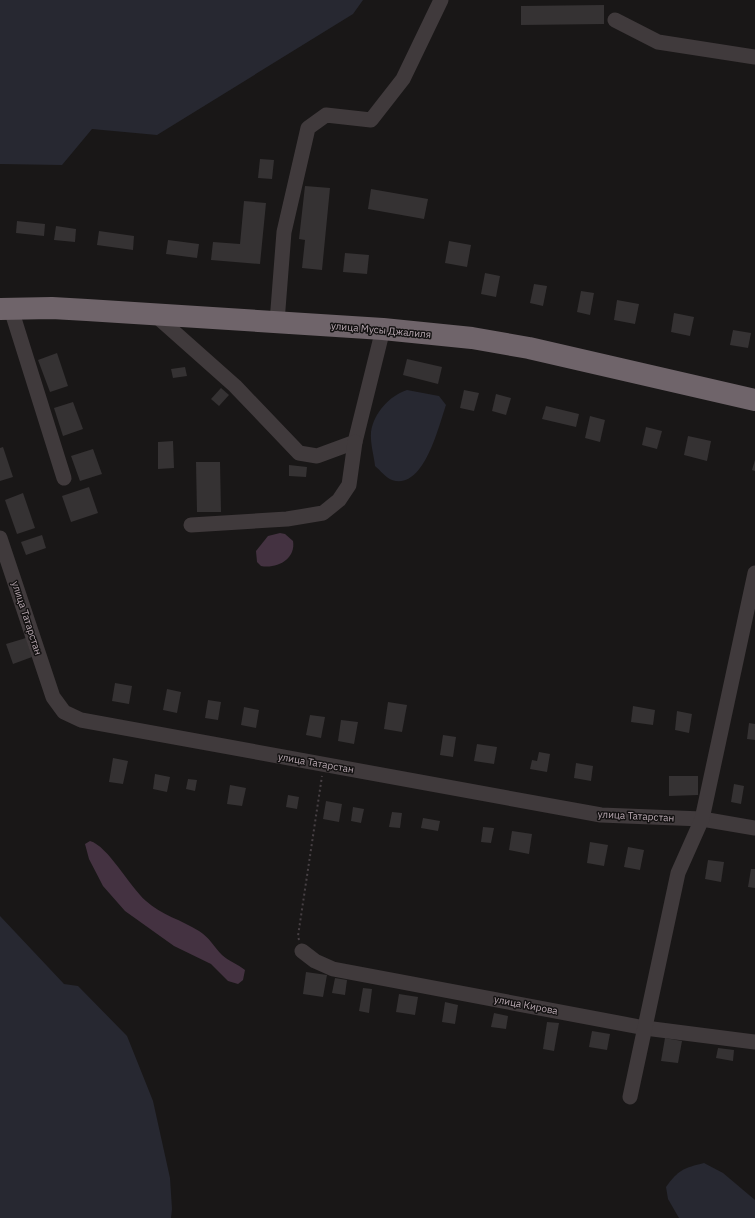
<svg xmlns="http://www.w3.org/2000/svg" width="755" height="1218" font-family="'IBM Plex Sans',sans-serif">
	<rect width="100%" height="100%" fill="#191717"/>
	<g fill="#272831">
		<path d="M0 0H363L353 14 157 135 92 129 62 165 0 164Z"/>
		<path d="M407 390 439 396 446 405C439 425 424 491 392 480 386 478 380 470 375 466 374 456 370 443 371 432 374 413 389 396 407 390Z"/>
		<path d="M0 916 64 984 78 986 127 1036 153 1101 170 1178 172 1209 171 1218H0Z"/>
		<path d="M704 1163 723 1173 755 1200V1218H679L668 1199 666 1187C678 1170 684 1168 704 1163Z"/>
	</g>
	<g fill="#443241">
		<path d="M280 533 285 534 293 541C296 559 277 569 261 566L257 562 256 551 268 536Z"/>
		<path d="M90 841C108 846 129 886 146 901 161 915 182 920 199 931 209 937 214 947 222 955 228 961 238 964 245 970L243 980 238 984 228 981 211 964 174 946 125 911 103 886 89 859 85 844Z"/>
	</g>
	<g fill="#353233">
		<path d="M604 5V24L521 25V6Z"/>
		<path d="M260 159 274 160 272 179 258 178Z"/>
		<path d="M305 186 330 188 322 270 302 268 305 240 299 239Z"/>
		<path d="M371 189 428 199 424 219 368 209Z"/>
		<path d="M244 201 266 203 260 264 211 260 213 242 240 244Z"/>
		<path d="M17 221 45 224 44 236 16 233Z"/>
		<path d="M56 226 76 229 75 242 54 240Z"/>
		<path d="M99 231 134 236 133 250 97 245Z"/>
		<path d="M168 240 199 244 197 258 166 254Z"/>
		<path d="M449 241 471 245 467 267 445 263Z"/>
		<path d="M345 253 369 255 367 274 343 272Z"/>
		<path d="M485 273 500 276 496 297 481 294Z"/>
		<path d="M534 284 547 286 543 306 530 303Z"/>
		<path d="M581 291 594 293 590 315 577 312Z"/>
		<path d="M617 300 639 304 635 324 614 320Z"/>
		<path d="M674 313 694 317 690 336 671 332Z"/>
		<path d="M733 330 751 333 748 348 730 345Z"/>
		<path d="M57 353 68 386 50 392 38 360Z"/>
		<path d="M407 359 442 367 438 384 403 375Z"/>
		<path d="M185 367 187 376 173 378 171 369Z"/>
		<path d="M221 388 229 395 219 406 211 399Z"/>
		<path d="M464 390 479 393 474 411 460 408Z"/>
		<path d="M496 394 511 398 506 415 492 411Z"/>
		<path d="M73 402 83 429 63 436 54 408Z"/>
		<path d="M546 406 579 414 576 427 542 419Z"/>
		<path d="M590 416 605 420 600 442 585 438Z"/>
		<path d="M646 427 662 431 657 449 642 445Z"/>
		<path d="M688 436 711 441 707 461 684 455Z"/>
		<path d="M173 441 174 468 158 469V442Z"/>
		<path d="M3 447 13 477 0 481V448Z"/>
		<path d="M93 449 102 474 80 481 71 456Z"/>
		<path d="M755 460V471L752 470Z"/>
		<path d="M196 462H220L221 512H197Z"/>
		<path d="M289 465 307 467 306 477 289 476Z"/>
		<path d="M89 487 98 513 71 522 62 496Z"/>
		<path d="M23 493 35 528 17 534 5 500Z"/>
		<path d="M42 535 46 548 26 555 21 542Z"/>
		<path d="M26 638 32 657 13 664 6 644Z"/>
		<path d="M115 683 132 686 129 704 112 701Z"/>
		<path d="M167 689 181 692 177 713 163 710Z"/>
		<path d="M208 700 221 702 218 720 205 718Z"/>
		<path d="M388 702 407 705 402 732 384 729Z"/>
		<path d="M633 706 655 710 653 725 631 722Z"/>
		<path d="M244 707 259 710 256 728 241 725Z"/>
		<path d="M677 711 692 714 689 733 675 730Z"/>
		<path d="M310 715 325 717 321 738 306 735Z"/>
		<path d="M341 720 358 722 354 744 338 741Z"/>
		<path d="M749 723 755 724V740L747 739Z"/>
		<path d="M443 735 456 737 453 757 440 755Z"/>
		<path d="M477 744 497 747 494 764 474 761Z"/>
		<path d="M539 752 550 754 547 772 530 769 532 760 537 761Z"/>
		<path d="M113 758 128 761 123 784 109 782Z"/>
		<path d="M576 763 593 766 591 781 574 778Z"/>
		<path d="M155 774 170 777 167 792 153 789Z"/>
		<path d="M669 776H698V795L669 796Z"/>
		<path d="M188 779 197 780 195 791 186 789Z"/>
		<path d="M734 784 744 786 741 804 731 802Z"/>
		<path d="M230 785 246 788 242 806 227 804Z"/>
		<path d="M288 795 299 797 297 809 286 807Z"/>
		<path d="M326 801 342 804 339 822 323 819Z"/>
		<path d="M353 807 364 809 361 823 351 821Z"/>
		<path d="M392 812 402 813 400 828 389 827Z"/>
		<path d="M423 818 440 821 438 831 421 828Z"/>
		<path d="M483 827 494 828 491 843 481 842Z"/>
		<path d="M512 831 532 834 529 854 509 850Z"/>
		<path d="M590 842 608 845 604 866 587 863Z"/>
		<path d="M628 847 644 850 640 870 624 867Z"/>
		<path d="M708 860 724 862 721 882 705 879Z"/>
		<path d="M751 869H755V888L748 887Z"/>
		<path d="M306 972 327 975 323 997 303 994Z"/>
		<path d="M335 978 347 980 345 995 332 993Z"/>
		<path d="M363 988 372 989 369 1013 359 1011Z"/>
		<path d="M399 994 418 997 415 1015 396 1012Z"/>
		<path d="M445 1002 458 1005 455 1024 442 1022Z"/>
		<path d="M494 1013 508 1016 506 1029 491 1027Z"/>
		<path d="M547 1022 559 1023 554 1051 543 1049Z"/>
		<path d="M592 1031 610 1034 607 1050 589 1047Z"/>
		<path d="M665 1038 682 1041 678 1063 661 1061Z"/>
		<path d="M718 1048 734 1050 733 1061 716 1058Z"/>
	</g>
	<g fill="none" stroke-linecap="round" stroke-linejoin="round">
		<path stroke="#474044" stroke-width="2" stroke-dasharray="2 3" stroke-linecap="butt" d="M299 940 298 936 322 776"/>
		<g stroke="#403a3c" stroke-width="15">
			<path d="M615 20 658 42 755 57"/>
			<path d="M11 309 64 478"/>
			<path d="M154 314 235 386 299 453 317 456 355 442 383 329"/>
			<path d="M277 322 284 232 308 128 326 115 371 120 403 79 441 0"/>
			<path d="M191 525 287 519 323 513 339 500 349 485 355 442"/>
			<path d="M0 538 53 697 64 712 81 720 601 815 702 819 755 828"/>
			<path d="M302 951 315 961 333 969 645 1028 755 1042"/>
			<path d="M630 1097 678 873 702 819 755 573"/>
		</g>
		<path stroke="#6f646a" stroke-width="22" d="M0 309 52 308 87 310 383 329 472 338 529 348 755 400"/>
	</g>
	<g text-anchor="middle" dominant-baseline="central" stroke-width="3" stroke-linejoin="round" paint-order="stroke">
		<g font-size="10" fill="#b9a9b2" stroke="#141212">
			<text transform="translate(381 330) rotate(5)">улица Мусы Джалиля</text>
			<text transform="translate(27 618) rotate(72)">улица Татарстан</text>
			<text transform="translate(316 763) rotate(10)">улица Татарстан</text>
			<text transform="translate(636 816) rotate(3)">улица Татарстан</text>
			<text transform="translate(526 1005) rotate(11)">улица Кирова</text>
		</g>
	</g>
</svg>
